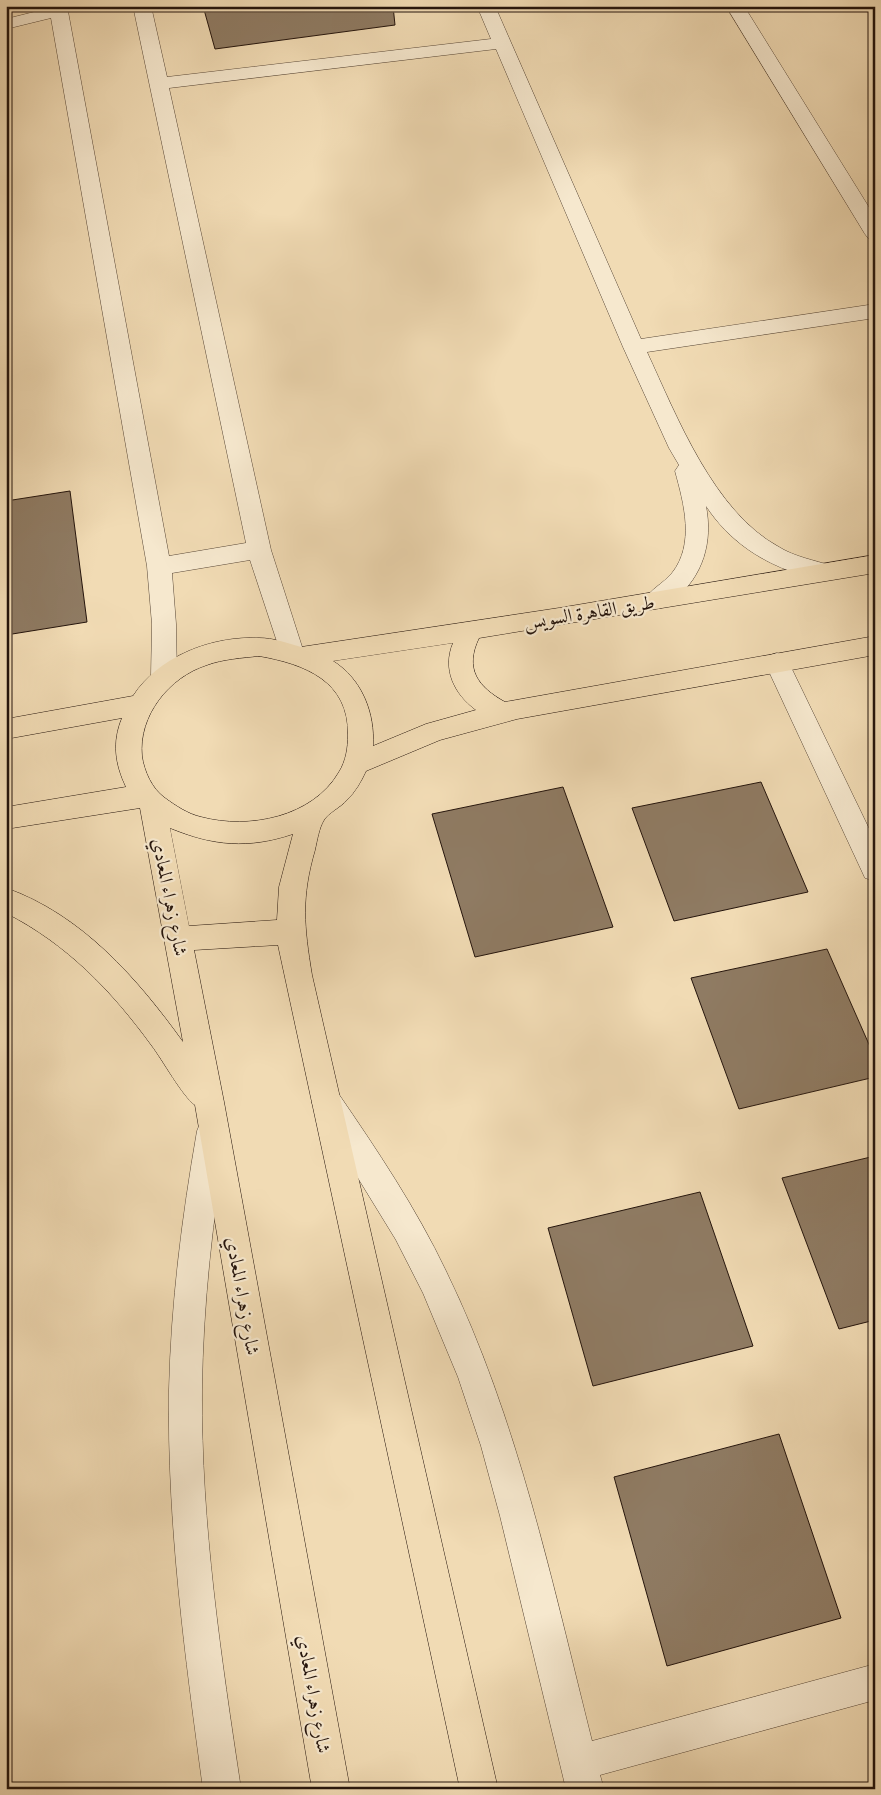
<svg xmlns="http://www.w3.org/2000/svg" width="881" height="1795" font-family="'EB Garamond',Amiri,serif">
	<rect width="100%" height="100%" fill="#f1dbb4"/>
	<filter id="stains"><feTurbulence type="fractalNoise" baseFrequency=".004" numOctaves="4"/><feColorMatrix values="0 0 0 0 .2 0 0 0 0 .09 0 0 0 0 .02 0 0 0 .5 -.17"/></filter>
	<radialGradient id="worn" r=".72"><stop offset=".6" stop-color="#630" stop-opacity="0"/><stop offset="1" stop-color="#630" stop-opacity=".3"/></radialGradient>
	<g fill="#8f7b63" stroke="#24140c">
		<path d="M203 6H393L395 25 215 49Z"/>
		<path d="M70 491 87 622 6 635V501Z"/>
		<path d="M761 782 808 892 674 921 632 808Z"/>
		<path d="M563 787 613 927 475 957 432 814Z"/>
		<path d="M827 949 875 1058V1077L739 1109 691 978Z"/>
		<path d="M875 1156V1320L839 1329 782 1178Z"/>
		<path d="M700 1192 753 1346 593 1386 548 1228Z"/>
		<path d="M779 1434 841 1618 667 1666 614 1477Z"/>
	</g>
	<g fill="none" stroke-linecap="round" stroke-linejoin="round">
		<g stroke="#574636" stroke-width="1">
			<g id="minor">
				<path d="M49 6H67L169 556 246 543 133 6H151L167 77 491 39 477 6H495L641 339 875 304V318L647 352C677 417 714 512 779 547 795 557 814 560 832 566L836 572 832 578C822 582 813 578 802 575 762 563 729 541 706 506 713 542 703 576 675 599 665 607 660 611 647 607L644 601C650 589 663 584 672 573 695 544 684 504 675 471L679 465 669 448 623 347 496 49 169 88 271 550 304 653 301 660 292 663 283 660 250 560 172 573 176 624 177 677 173 684 164 687 155 684 151 677 152 624 147 566 51 18 6 29V19L50 8Z"/>
				<path d="M726 6H744L875 217V240L868 238 865 234Z"/>
				<path d="M777 653 786 656 789 663 875 841V881L865 878 765 663 768 656Z"/>
				<path d="M327 1089 338 1093C377 1150 416 1208 446 1271 518 1419 552 1582 592 1741L875 1664V1700L600 1775 604 1789H566L500 1516 481 1446 458 1377 423 1293 396 1240 312 1103 316 1093Z"/>
				<path d="M212 1117 223 1121 227 1131C213 1217 203 1303 202 1390 201 1525 221 1656 241 1789H203C185 1656 167 1524 169 1390 171 1303 182 1217 197 1131L201 1121Z"/>
			</g>
		</g>
		<g stroke="#24140c" stroke-width="1">
			<path id="major" d="M875 555V573L479 638C464 669 478 687 505 702L875 636V655L517 719 440 740 366 771C361 782 355 792 347 800 341 807 328 813 324 820 319 828 317 841 315 850 301 898 304 926 312 975L498 1789H460L278 945 194 950 224 1102 350 1789H312L195 1105C183 1097 162 1059 152 1046 112 991 67 944 6 913V888C82 915 137 978 183 1042L140 808 6 829V807L126 787C115 764 112 742 122 718L6 739V719L133 696C159 656 212 636 259 638 273 638 288 643 301 647L559 608ZM453 643C442 669 454 694 476 710L426 724 373 746C375 713 362 679 333 661ZM259 656C305 664 349 681 348 735 348 747 346 761 339 772 313 817 249 830 201 817 188 814 176 806 165 798 152 789 144 771 142 756 138 716 169 677 207 665 223 659 242 658 259 656ZM170 828C214 846 248 849 293 834L279 887 277 920 189 926Z"/>
		</g>
		<use href="#minor" fill="#f6e8ce" fill-rule="evenodd"/>
		<use href="#major" fill="#f1dbb4" fill-rule="evenodd"/>
	</g>
	<g text-anchor="middle" dominant-baseline="central" stroke-width="4.5" stroke-linejoin="round" paint-order="stroke">
		<g font-size="19" fill="#24140c" stroke="#f6e8ce">
			<text transform="translate(589 612) rotate(-9)">طريق القاهرة السويس</text>
			<text transform="translate(170 897) rotate(79)">شارع زهراء المعادي</text>
			<text transform="translate(243 1296) rotate(80)">شارع زهراء المعادي</text>
			<text transform="translate(314 1694) rotate(80)">شارع زهراء المعادي</text>
		</g>
	</g>
	<rect width="881" height="1795" fill="none" stroke="#f1dbb4" stroke-width="25"/>
	<rect x="8" y="8" width="866" height="1780" fill="none" stroke="#24140c" stroke-width="2.5"/>
	<rect x="12" y="12" width="856" height="1770" fill="none" stroke="#24140c"/>
	<rect width="100%" height="100%" filter="url(#stains)"/>
	<rect width="100%" height="100%" fill="url(#worn)"/>
</svg>
